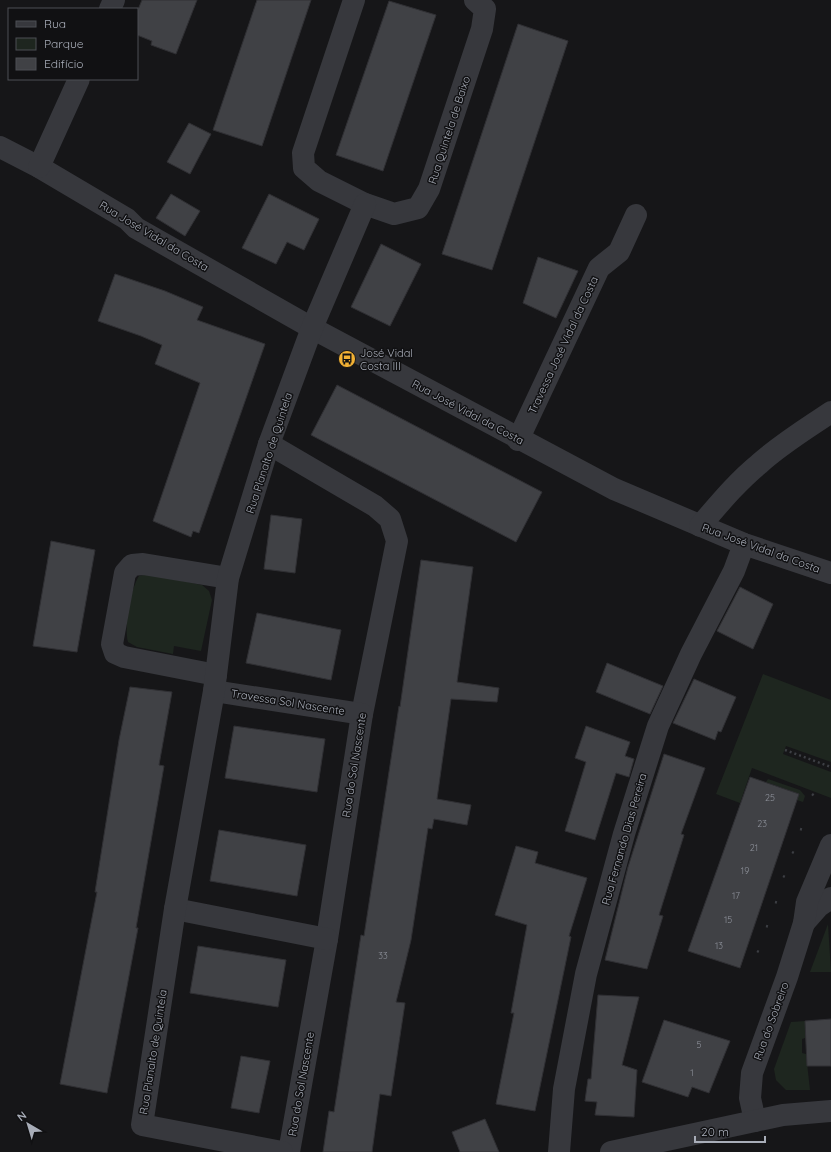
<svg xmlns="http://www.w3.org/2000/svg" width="831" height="1152" font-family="Quicksand,sans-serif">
	<rect width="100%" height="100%" fill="#161618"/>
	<g fill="#1e261f">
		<path d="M148 574 202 585 209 591 212 600 201 651 174 646 173 654 137 647 128 642C124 626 130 590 139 576Z"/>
		<path d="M763 674 831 700V762L786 746 783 754 831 772V798L752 768 740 803 716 794Z"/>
		<path d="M768 779 800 790 805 796 803 802 797 800 799 794 766 782Z"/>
		<path d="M828 924 831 972H810Z"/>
		<path d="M805 1021V1038L802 1039V1053L806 1054 810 1090H786L776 1080 774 1069 791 1022Z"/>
	</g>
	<g fill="#404145" stroke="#303034">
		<path d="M142 0H197L176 54 151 45 152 41 137 35V12Z"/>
		<path d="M257 0H311L262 146 213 130Z"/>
		<path d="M389 1 436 15 383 171 336 155Z"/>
		<path d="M518 24 568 41 492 270 442 254Z"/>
		<path d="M189 123 211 134 190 174 167 162Z"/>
		<path d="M171 194 200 211 185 236 156 218Z"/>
		<path d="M269 194 319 219 304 250 287 242 276 264 242 248Z"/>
		<path d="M381 244 421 264 390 326 351 307Z"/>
		<path d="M538 257 578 271 556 318 523 303Z"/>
		<path d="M115 274 165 291 203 307 197 320 265 344 199 533 193 531 191 537 153 521 200 383 155 364 162 345 141 336 98 321Z"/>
		<path d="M337 385 542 492 516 542 311 435Z"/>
		<path d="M271 515 302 519 295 573 264 569Z"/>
		<path d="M51 541 95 550 77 652 33 646Z"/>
		<path d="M421 560 473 567 457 682 499 688 497 702 451 699 437 799 471 805 467 825 434 819 432 829 428 828 411 940 396 1002 405 1003 391 1096 380 1094 372 1152H323L329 1111 334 1112 361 935 364 936 377 851 399 706 400 707Z"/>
		<path d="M740 587 773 604 753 649 717 631Z"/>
		<path d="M257 613 341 630 331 680 246 663Z"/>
		<path d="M607 663 663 686 650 714 596 692Z"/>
		<path d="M694 679 736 697 721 732 718 731 715 740 673 723Z"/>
		<path d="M130 687 172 692 159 765 164 766 136 928H138L107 1093 60 1084 97 892H95L119 740Z"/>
		<path d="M234 726 325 739 317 792 225 778Z"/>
		<path d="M586 726 630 742 625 756 634 759 629 777 616 773 595 840 565 831 586 762 575 758Z"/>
		<path d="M664 754 705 768 681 834 684 835 659 915 663 916 647 969 605 960 628 867Z"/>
		<path d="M750 777 799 794 740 968 688 951Z"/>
		<path d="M219 830 306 845 297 896 210 881Z"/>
		<path d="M516 846 538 852 535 863 587 878 569 936 571 937 535 1111 496 1104 514 1013H511L527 925 495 915Z"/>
		<path d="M198 946 286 960 278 1007 190 993Z"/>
		<path d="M598 995 639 997 622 1065 637 1070 634 1117 595 1115 597 1102 585 1101 588 1079H591Z"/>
		<path d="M831 1019V1066H807L805 1021Z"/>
		<path d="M664 1020 730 1041 709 1093 692 1087 688 1097 642 1082Z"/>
		<path d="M241 1056 270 1061 259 1113 231 1108Z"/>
		<path d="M485 1119 499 1152H460L452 1132Z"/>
	</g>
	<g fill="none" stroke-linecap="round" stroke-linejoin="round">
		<g stroke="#3d3f44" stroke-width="2.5" stroke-dasharray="2 3" stroke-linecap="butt">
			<path d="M785 750 831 767"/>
			<path d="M812 794 816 797"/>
			<path d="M800 829 804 830"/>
			<path d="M792 852 796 854"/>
			<path d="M783 876 787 878"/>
			<path d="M775 902 779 903"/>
			<path d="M766 926 770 927"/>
			<path d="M757 951 761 953"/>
		</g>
		<g stroke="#37383d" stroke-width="22">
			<path d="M354 0 303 153 304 168 319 181 365 204 394 214 418 208 429 189 482 29 485 9 475 0"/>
			<path d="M110 9 114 0"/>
			<path d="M0 147 39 167 127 219 136 228 312 328 614 489 744 544 831 573"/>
			<path d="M39 167 79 79"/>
			<path d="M518 440 599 268 619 252 636 215"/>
			<path d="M269 444 375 506 390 519 397 541 362 714 327 939 289 1152"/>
			<path d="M700 526C719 504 737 482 759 464 781 444 806 429 831 412"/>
			<path d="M216 675 124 657 115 653 112 644 125 573 132 565 143 564 228 578"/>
			<path d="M214 691 362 714"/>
			<path d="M175 909 327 939"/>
			<path d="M804 923 819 906 831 898"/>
			<path d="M755 1121 750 1098 752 1073 787 977 804 923 807 902 831 845"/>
			<path d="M282 1152 142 1125 175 909 214 691 228 578 269 444 312 328 365 204"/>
			<path d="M559 1152 564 1089 586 974 624 834 658 726 691 654 734 571 744 544"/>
			<path d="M611 1152 783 1115 831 1111"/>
		</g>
	</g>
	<defs>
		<g id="bus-disc" transform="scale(0.9)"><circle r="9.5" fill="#f2b134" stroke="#111113"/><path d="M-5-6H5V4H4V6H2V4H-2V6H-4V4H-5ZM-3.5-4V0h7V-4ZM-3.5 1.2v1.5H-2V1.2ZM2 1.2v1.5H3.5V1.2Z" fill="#111"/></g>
	</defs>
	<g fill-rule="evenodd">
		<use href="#bus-disc" x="347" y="359"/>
	</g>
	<g text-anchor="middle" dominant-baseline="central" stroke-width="3" stroke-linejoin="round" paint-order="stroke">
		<g font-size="9" fill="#8e929b">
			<text x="770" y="797">25</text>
			<text x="762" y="823">23</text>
			<text x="754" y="847">21</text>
			<text x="745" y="870">19</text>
			<text x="736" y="895">17</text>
			<text x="728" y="919">15</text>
			<text x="719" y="945">13</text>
			<text x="383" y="955">33</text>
			<text x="699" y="1044">5</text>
			<text x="692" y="1072">1</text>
		</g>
		<g font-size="11" fill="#a8adb8" stroke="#111113">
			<text transform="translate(449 130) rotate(-72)">Rua Quintela de Baixo</text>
			<text transform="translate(154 236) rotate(31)">Rua José Vidal da Costa</text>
			<text transform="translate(563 345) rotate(-65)">Travessa José Vidal da Costa</text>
			<text transform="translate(468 412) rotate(28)">Rua José Vidal da Costa</text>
			<text transform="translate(269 453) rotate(-72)">Rua Planalto de Quintela</text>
			<text transform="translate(761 548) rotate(20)">Rua José Vidal da Costa</text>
			<text transform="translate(288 702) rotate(9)">Travessa Sol Nascente</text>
			<text transform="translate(354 765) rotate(-81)">Rua do Sol Nascente</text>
			<text transform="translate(624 839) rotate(-74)">Rua Fernando Dias Pereira</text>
			<text transform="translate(771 1021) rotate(-70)">Rua do Sobreiro</text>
			<text transform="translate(153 1052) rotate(-81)">Rua Planalto de Quintela</text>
			<text transform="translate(301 1084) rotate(-80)">Rua do Sol Nascente</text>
		</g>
		<g font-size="11" fill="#a8adb8" stroke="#111113" text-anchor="start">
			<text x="360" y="353">José Vidal<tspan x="360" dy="13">Costa III</tspan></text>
		</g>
	</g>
	<rect x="8" y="8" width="130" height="72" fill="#111113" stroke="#4d4f55"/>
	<rect x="16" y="21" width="20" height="6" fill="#37383d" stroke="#4d4f55"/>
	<text x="44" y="28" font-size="12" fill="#a8adb8">Rua</text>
	<rect x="16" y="38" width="20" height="12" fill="#1e261f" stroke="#4d4f55"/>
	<text x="44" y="48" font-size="12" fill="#a8adb8">Parque</text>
	<rect x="16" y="58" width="20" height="12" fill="#404145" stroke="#4d4f55"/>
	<text x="44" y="68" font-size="12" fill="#a8adb8">Edifício</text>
	<g transform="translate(28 1124) rotate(322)" stroke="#111113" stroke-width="3" paint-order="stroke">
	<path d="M0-3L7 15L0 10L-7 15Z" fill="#a8adb8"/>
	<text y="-6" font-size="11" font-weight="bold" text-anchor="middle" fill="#a8adb8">N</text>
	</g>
	<path d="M695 1136v6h70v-6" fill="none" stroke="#a8adb8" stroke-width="2"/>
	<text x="701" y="1136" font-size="12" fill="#a8adb8" stroke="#111113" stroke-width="3" paint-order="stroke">20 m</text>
</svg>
